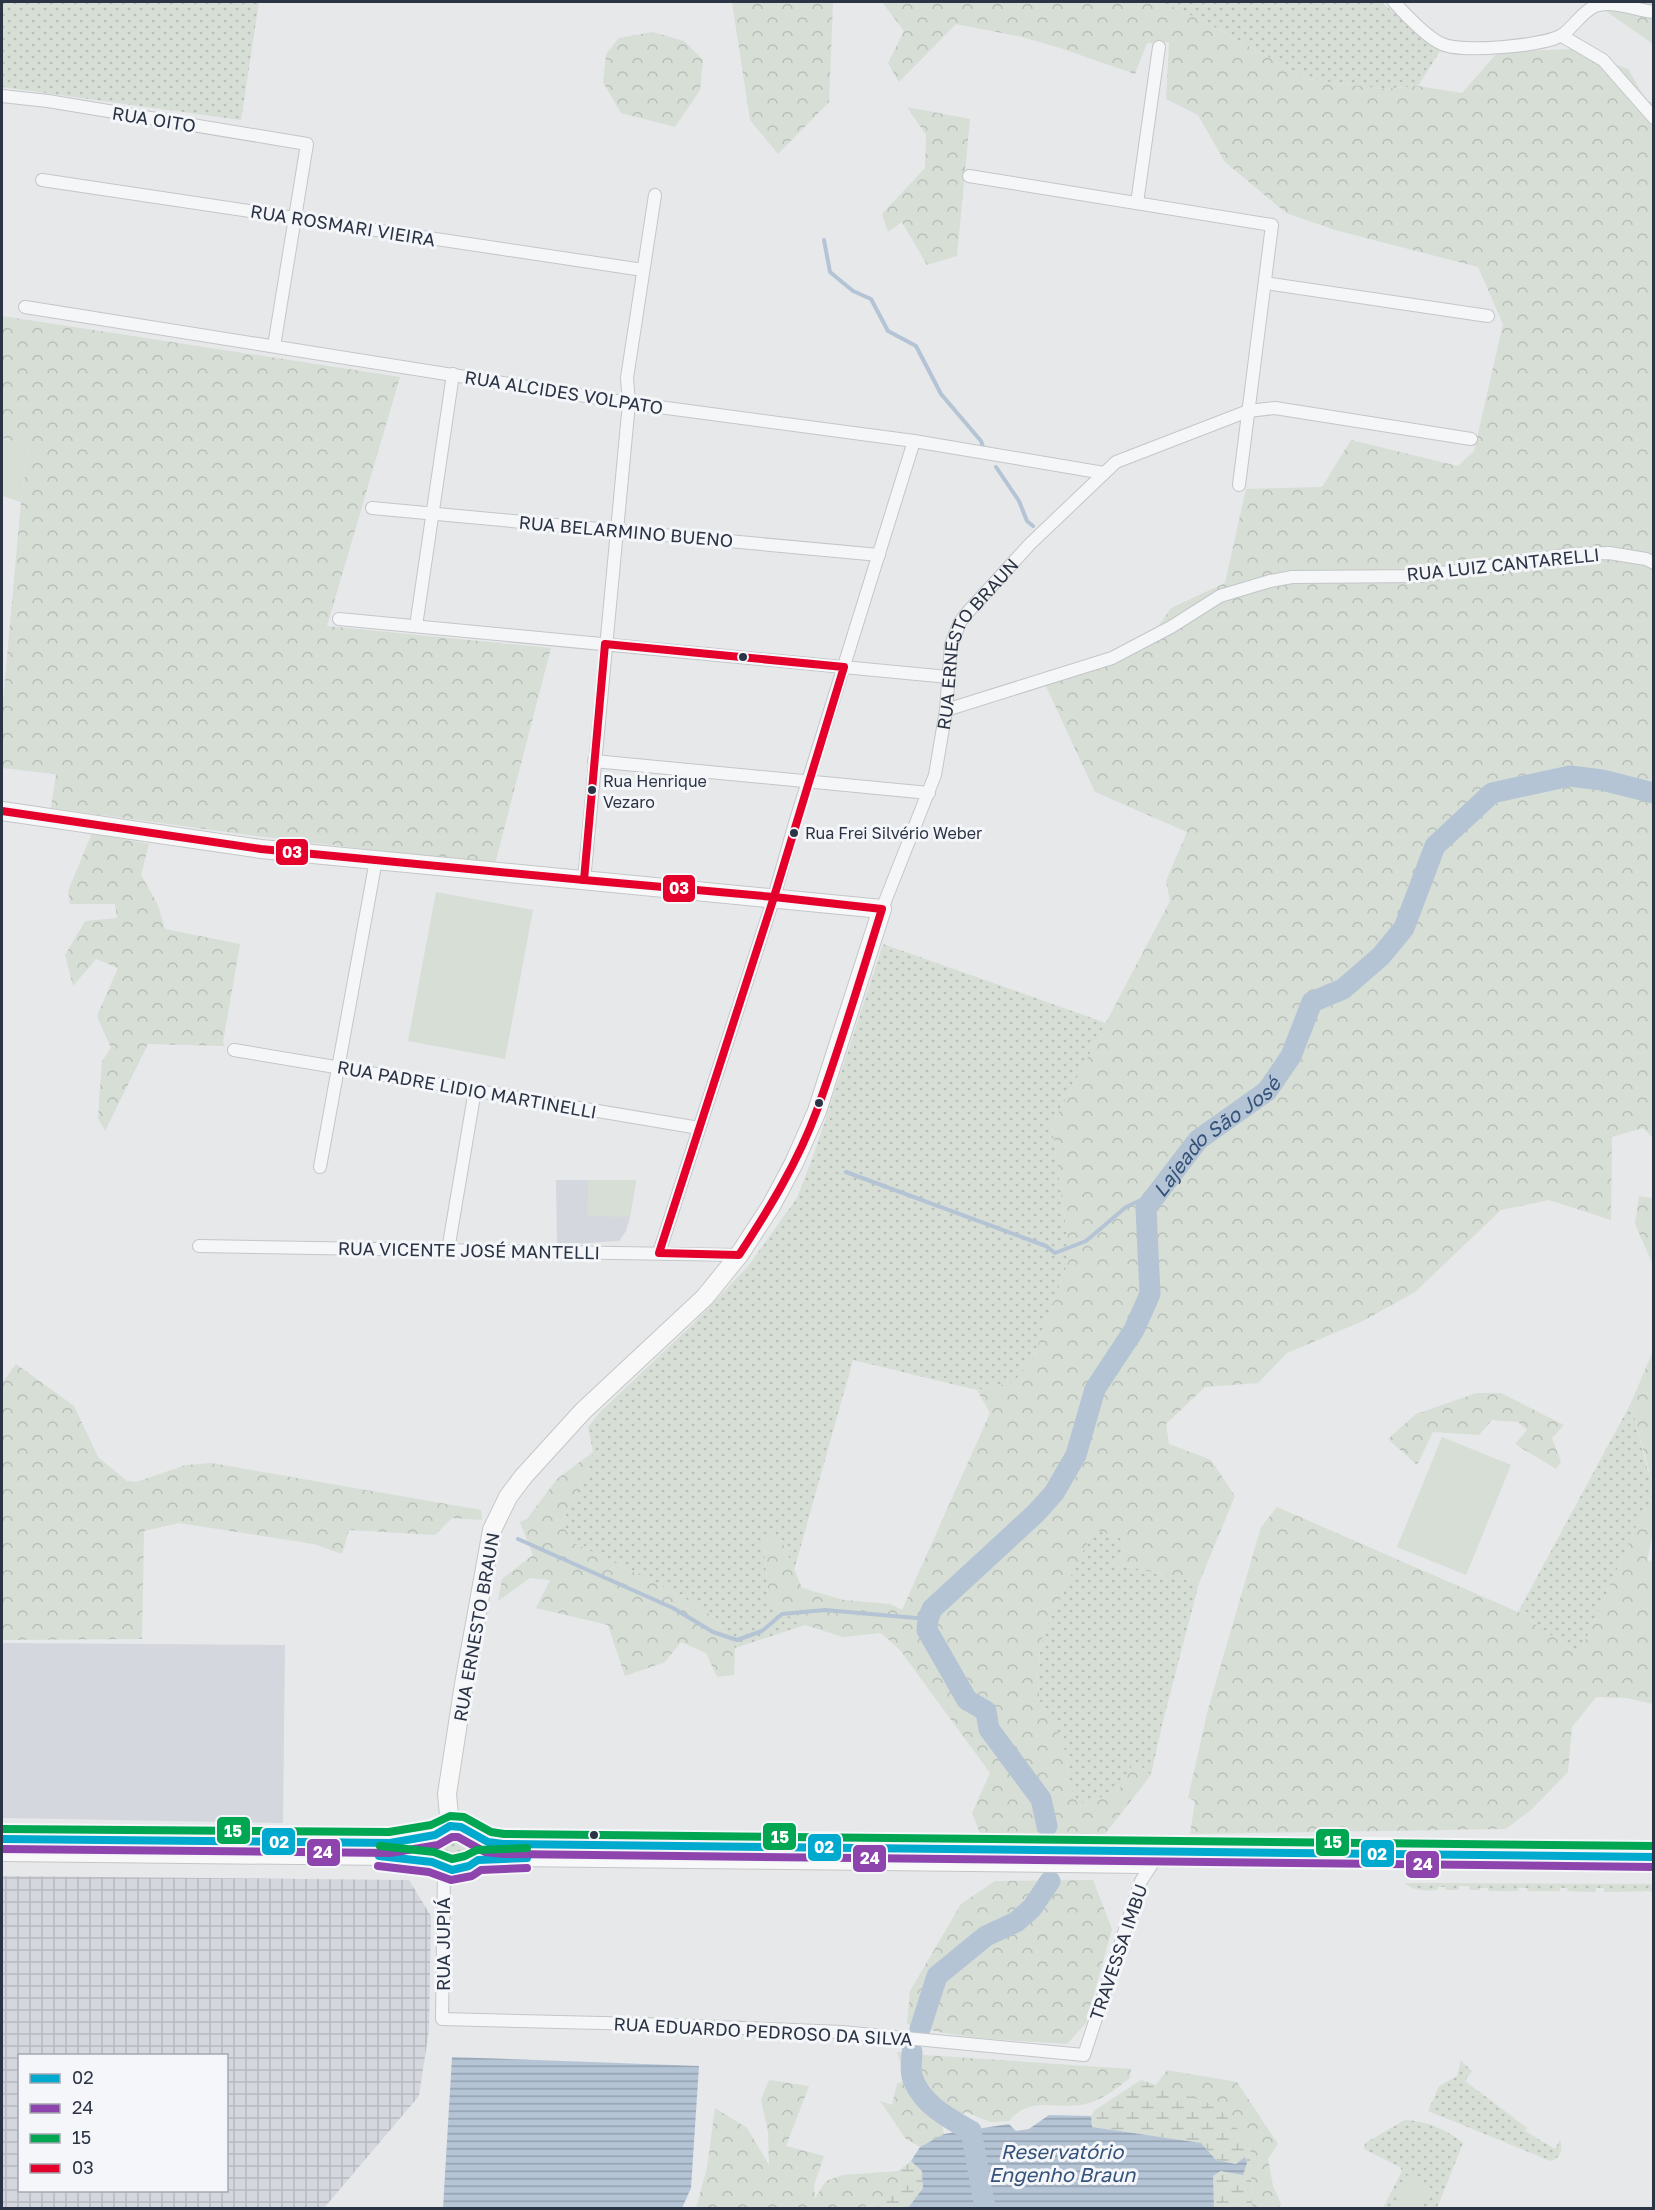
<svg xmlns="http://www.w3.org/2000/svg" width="1655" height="2210" font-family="'Golos Text',sans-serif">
	<defs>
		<pattern id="industrial-grid" width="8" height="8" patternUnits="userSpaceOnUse" patternTransform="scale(1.5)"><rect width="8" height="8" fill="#d4d7dd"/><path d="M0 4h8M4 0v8" fill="none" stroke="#b6b9bf"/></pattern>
		<pattern id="grass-dots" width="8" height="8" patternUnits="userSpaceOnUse" patternTransform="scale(1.5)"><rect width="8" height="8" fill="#d6ded6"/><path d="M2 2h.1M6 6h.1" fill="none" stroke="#b8bfb9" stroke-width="1.8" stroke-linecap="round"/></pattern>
		<pattern id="forest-crowns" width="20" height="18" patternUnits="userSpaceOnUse" patternTransform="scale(1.5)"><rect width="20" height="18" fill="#d6ded6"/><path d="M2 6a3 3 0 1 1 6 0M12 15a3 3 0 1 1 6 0" fill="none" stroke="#b8bfb9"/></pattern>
		<pattern id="wetland-marsh" width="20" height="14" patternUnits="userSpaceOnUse" patternTransform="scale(1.5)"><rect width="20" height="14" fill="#d6ded6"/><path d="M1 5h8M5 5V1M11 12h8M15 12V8" fill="none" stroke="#b8bfb9"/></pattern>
		<pattern id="water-rules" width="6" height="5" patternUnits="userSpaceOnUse" patternTransform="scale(1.5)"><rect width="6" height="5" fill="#b4c4d5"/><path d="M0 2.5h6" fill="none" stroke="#93a0af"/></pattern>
	</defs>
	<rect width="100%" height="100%" fill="#e6e8ea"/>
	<g fill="#d4d7dd">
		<path d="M556 1180H636L630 1217 626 1231 619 1241 557 1245Z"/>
		<path d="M2 1643 285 1645 283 1823 2 1818Z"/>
	</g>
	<path fill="url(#industrial-grid)" fill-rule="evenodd" d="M2 1876 409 1880 431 1916 429 2030 419 2096 324 2208H2ZM20 2056H226V2190H20Z"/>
	<g fill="url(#grass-dots)">
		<path d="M2 2H259L241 120 2 87Z"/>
		<path d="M1162 2H1381L1440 51 1418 86 1382 89 1308 79 1203 21Z"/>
		<path d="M883 944 1106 1023 1052 1125 1070 1257 1034 1356 1014 1382 977 1390 853 1360 794 1570 779 1534 763 1537 769 1605 805 1625 735 1648 715 1618 680 1595 574 1543 562 1522 585 1477 593 1452 588 1427 602 1410 695 1322 749 1265 797 1198 815 1151Z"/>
		<path d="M1631 1403 1648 1471 1653 1473V1506L1644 1509 1579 1655 1518 1612Z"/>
		<path d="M1094 1528 1125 1540 1118 1564 1199 1583 1162 1725 1151 1775 1134 1761 1123 1786 1100 1798 1078 1804 1067 1781 1068 1757 1040 1701 1037 1673 1043 1633Z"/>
		<path d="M454 1835 471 1840 473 1855 454 1863 440 1858 438 1845 444 1839Z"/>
		<path d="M1405 1883 1653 1884 1654 1893 1649 1891 1604 1892V1888H1596L1595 1892 1568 1891 1567 1888H1560V1891H1528L1527 1888H1519L1518 1891H1489L1487 1888H1480V1890H1470L1469 1886H1459V1890H1446L1445 1887H1438L1437 1890C1427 1891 1412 1891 1405 1883Z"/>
		<path d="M1461 2061 1472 2071 1465 2081 1527 2128 1525 2131 1555 2149 1560 2140C1563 2149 1561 2158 1551 2161L1428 2111 1439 2086 1457 2076Z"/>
		<path d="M1405 2120C1427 2121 1447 2130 1463 2143L1437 2208H1383L1402 2171 1400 2167 1364 2149 1365 2143Z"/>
	</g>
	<g fill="url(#forest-crowns)">
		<path d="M732 2H833L829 102 778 154 750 120Z"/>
		<path d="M882 2H1162L1203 21 1308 79 1382 89 1418 86 1462 93 1498 52 1573 49 1628 69 1647 102H1654V1139L1643 1128 1612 1137 1611 1220 1549 1200 1501 1210 1415 1292 1363 1321 1287 1353 1258 1383 1205 1387 1166 1424 1169 1444 1211 1460 1235 1496 1199 1583 1118 1564 1125 1540 1094 1529 1043 1633 1037 1672 1040 1701 1054 1724 1068 1757 1067 1781 1078 1804 1100 1798 1123 1786 1134 1761 1151 1775 1101 1839 980 1833 972 1813 990 1773 900 1650 881 1633 843 1637 805 1625 769 1605 763 1536 779 1534 802 1588 844 1600 890 1604 902 1610 990 1413 977 1390 1014 1382 1034 1356 1070 1257 1052 1125 1170 901 1166 881 1187 832 1095 792 1045 684 1155 631 1171 608 1225 583 1246 489 1322 487 1351 440 1458 466 1474 451 1503 324 1478 267 1335 230 1286 213 1225 162 1198 115 1166 99 1169 42 1147 43 1135 74 1060 48 1022 37 956 24 899 82 888 63 904 31Z"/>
		<path d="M1593 2H1653V44Z"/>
		<path d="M653 32 684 41 703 60 700 90 675 127 621 113 603 82 606 54 619 38Z"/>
		<path d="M907 107 970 119 957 256 927 265 902 222 888 232 882 214 925 168 926 135Z"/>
		<path d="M2 316 400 377 327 626 551 648 495 864 264 837 51 808 56 774 2 768V712L21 502 29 445 2 438Z"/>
		<path d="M92 833 149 844 141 875 158 905 165 929 240 944 223 1042 225 1046 148 1044 105 1131 98 1118 102 1061 111 1048 97 1016 118 968 96 959 73 986 65 955 85 921 117 918 115 904H70L68 891Z"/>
		<path d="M1639 1196 1653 1198V1265L1635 1224Z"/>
		<path d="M1653 1351V1473L1649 1471 1631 1403Z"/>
		<path d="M16 1364 74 1406 98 1457 127 1481 136 1482 186 1465 211 1463 481 1510 482 1520 452 1518 435 1535 349 1530 342 1554 314 1544 179 1523 144 1531 142 1639 2 1640V1383Z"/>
		<path d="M1477 1393H1501L1564 1425 1552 1438 1561 1462 1556 1469 1515 1444 1527 1430 1518 1422 1492 1420 1479 1435 1433 1432 1417 1465 1388 1439 1416 1414Z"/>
		<path d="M593 1452 585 1477 562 1522 574 1543 680 1595 715 1618 735 1648 734 1675 717 1677 706 1653 681 1642 665 1662 625 1676 608 1625 536 1608 550 1580 530 1578 498 1601 502 1579 533 1555 520 1522 527 1519 557 1479Z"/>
		<path d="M1653 1506V1533L1647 1561 1653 1560V1704L1627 1698 1596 1697 1572 1727 1568 1772 1532 1809 1506 1829 1190 1834 1195 1801 1188 1798 1208 1709 1261 1527 1277 1507 1518 1612 1579 1655 1644 1509Z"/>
		<path d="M1093 1880 1112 1929 1086 2023 1067 2044C1013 2040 959 2040 907 2024L910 1991 961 1904 995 1881Z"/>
		<path d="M897 2052H912L925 2055 1131 2069 1130 2078C1116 2089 1102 2100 1085 2104 1058 2111 1031 2094 1009 2121L990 2122 966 2112 952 2120 941 2121 944 2134 920 2147 906 2139 880 2101 892 2105 897 2084 903 2081 902 2067Z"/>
		<path d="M1167 2070 1237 2082 1278 2144 1268 2159 1273 2186 1281 2204 1278 2208H1252L1250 2143 1156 2085Z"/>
		<path d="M769 2080 809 2086 786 2146 824 2156 814 2185 815 2198 826 2181 843 2175 898 2171 901 2182 894 2194 863 2208H696L707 2168 715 2108 747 2128 769 2165 768 2132 761 2100Z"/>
	</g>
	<g fill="url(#wetland-marsh)">
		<path d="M1141 2080 1217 2106 1250 2143 1252 2208H1214L1213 2176 1236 2164 1216 2160 1201 2143 1092 2127 1091 2116 1095 2110Z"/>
		<path d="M911 2161 922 2171 923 2188 908 2208H863L894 2194 901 2182 898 2171Z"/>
	</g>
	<g fill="#d6ded6">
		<path d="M2 439 29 444 21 502 2 496Z"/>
		<path d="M436 892 533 910 505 1059 408 1041Z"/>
		<path d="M588 1180H636L630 1217 587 1216Z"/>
		<path d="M1442 1437 1511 1465 1466 1575 1397 1547Z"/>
		<path d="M1407 2175 1430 2186 1420 2208H1392Z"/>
	</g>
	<g fill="url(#water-rules)">
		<path d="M452 2057 699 2066 691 2188 682 2208H443Z"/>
		<path d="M1049 2115 1091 2116 1092 2127 1201 2143 1216 2160 1236 2164 1245 2157 1247 2163 1243 2175 1221 2171 1213 2176 1214 2208H908L923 2188 922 2171 911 2161 920 2147 944 2134 1009 2124 1016 2131 1029 2129Z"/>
	</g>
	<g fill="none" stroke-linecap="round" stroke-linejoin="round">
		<g stroke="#b4c4d5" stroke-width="4">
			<path d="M824 240 830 272 853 291 871 299 888 331 916 346 941 394 981 441 984 450"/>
			<path d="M996 467 1019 501 1027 521 1033 526"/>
			<path d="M846 1172 1046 1246 1055 1253 1086 1241 1126 1207 1158 1192"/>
			<path d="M518 1539 673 1608 713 1632 737 1640 762 1631 782 1614 825 1610 928 1619"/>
		</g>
		<g stroke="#b4c4d5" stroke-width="21">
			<path id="s1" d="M1047 1826 1041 1799 989 1729 986 1711 967 1700 927 1630 928 1619 932 1609 1036 1513 1054 1493 1076 1455 1095 1389 1134 1330 1150 1294 1146 1208 1198 1140 1267 1091 1291 1056 1312 1002 1343 989 1381 956 1404 928 1435 846 1492 793 1570 776 1602 780 1654 793"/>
			<path d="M920 2029 937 1976 986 1936 1016 1922 1032 1908 1050 1881"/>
			<path d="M912 2052C912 2059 910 2069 912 2076 920 2103 948 2118 971 2131L985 2208"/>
		</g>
		<g stroke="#c4c6c8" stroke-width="14">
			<g id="street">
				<path d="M1394 2C1404 13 1428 38 1442 44 1462 53 1541 46 1560 36 1570 32 1581 12 1595 6 1614 0 1635 10 1654 12"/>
				<path d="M1562 36 1603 60 1654 118"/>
				<path d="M2 96 48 101 307 144 274 346"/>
				<path d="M969 176 1272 225 1239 485"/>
				<path d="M42 180 643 270"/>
				<path d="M1137 203 1159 47"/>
				<path d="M1265 283 1488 316"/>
				<path d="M25 307 629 403 914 441 1104 473"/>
				<path d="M372 508 879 555"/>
				<path d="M339 619 948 677"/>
				<path d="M416 626 453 374"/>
				<path d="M946 710 1112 658 1171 627 1220 596 1270 581 1292 577 1421 576 1573 554 1609 553 1646 559 1654 563"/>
				<path d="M594 761 929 793"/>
				<path d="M584 881 629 403 627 378 655 195"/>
				<path id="s2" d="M882 909 935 775 946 710 951 645 960 622 967 613 1030 544 1116 462 1248 411 1275 408 1471 439"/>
				<path d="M234 1050 699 1128"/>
				<path d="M320 1167 376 860"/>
				<path d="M199 1246 739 1255"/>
				<path d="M448 1250 475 1090"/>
				<path d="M659 1253 774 897 795 823 914 441"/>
				<path d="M444 1868 442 2019 642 2024 842 2032 1084 2055 1141 1881 1160 1852"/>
			</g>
		</g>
		<g stroke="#c4c6c8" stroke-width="20">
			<g id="secondary">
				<path d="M2 811 261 849 882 909 817 1111 794 1163 771 1206 739 1255 705 1297 583 1411 523 1477 508 1497 492 1530 464 1684 447 1794 450 1826"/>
				<path d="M450 1826C504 1828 477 1892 432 1862 427 1844 433 1832 450 1826Z"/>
				<path d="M476 1836 488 1842 503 1844 1654 1857"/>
				<path d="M2 1839 390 1843 435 1835"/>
				<path d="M2 1852 389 1856 432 1862"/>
				<path d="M478 1860 503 1857 1145 1864"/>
			</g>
		</g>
		<use href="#street" stroke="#f5f6f7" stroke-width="12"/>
		<use href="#secondary" stroke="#f8f8f8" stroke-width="18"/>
		<g stroke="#f4f6f9" stroke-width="12">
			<g id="bus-1">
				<path d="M2 1839 390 1843 435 1835 450 1826 461 1827 488 1842 503 1844 1654 1857"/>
				<path d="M379 1856 432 1862 452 1870 469 1866 478 1860 527 1858"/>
			</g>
		</g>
		<g stroke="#f4f6f9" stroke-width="12">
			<g id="bus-2">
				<path d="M2 1849 390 1853 438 1845 452 1837H458L485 1852 503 1854 1654 1867"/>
				<path d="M378 1866 429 1872 451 1880 472 1876 481 1870 527 1868"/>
			</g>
		</g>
		<g stroke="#f4f6f9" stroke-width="12">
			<g id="bus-3">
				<path d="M2 1829 389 1832 431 1825 450 1816 464 1817 491 1832 504 1834 1654 1846"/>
				<path d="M380 1846 434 1852 452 1859 465 1856 477 1850 527 1848"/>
			</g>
		</g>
		<g stroke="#f4f6f9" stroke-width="12">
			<g id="bus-4">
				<path d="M2 811 261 849 584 880"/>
				<path d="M584 880 774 897"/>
				<path d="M584 880 605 644 844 667 774 897"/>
				<path d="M774 897 882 909C861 976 841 1044 817 1110 798 1162 769 1209 739 1255L659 1253Z"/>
			</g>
		</g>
		<use href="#bus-1" stroke="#00a9ce" stroke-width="8"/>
		<use href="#bus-2" stroke="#8e44ad" stroke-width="8"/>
		<use href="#bus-3" stroke="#00a651" stroke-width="8"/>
		<use href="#bus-4" stroke="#e4002b" stroke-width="8"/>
	</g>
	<g fill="#2b3445" stroke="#f4f6f9" stroke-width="2">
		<circle cx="743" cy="657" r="5"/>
		<circle cx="592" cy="790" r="5"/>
		<circle cx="794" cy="833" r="5"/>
		<circle cx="819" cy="1103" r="5"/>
		<circle cx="594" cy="1835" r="5"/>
	</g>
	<g text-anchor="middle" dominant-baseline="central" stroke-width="6" stroke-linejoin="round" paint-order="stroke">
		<g font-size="16" fill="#2b3445" stroke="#f4f6f9" text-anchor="start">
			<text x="603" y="781">Rua Henrique<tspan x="603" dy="21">Vezaro</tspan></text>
			<text x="805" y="833">Rua Frei Silvério Weber</text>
		</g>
		<g font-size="18" fill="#2b3445" stroke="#f4f6f9">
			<text transform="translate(154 119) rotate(9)">RUA OITO</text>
			<text transform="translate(343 225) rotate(9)">RUA ROSMARI VIEIRA</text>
			<text transform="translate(564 392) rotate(9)">RUA ALCIDES VOLPATO</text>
			<text transform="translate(626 531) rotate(5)">RUA BELARMINO BUENO</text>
			<text transform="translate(1503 564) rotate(-6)">RUA LUIZ CANTARELLI</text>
			<text stroke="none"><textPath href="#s2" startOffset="286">RUA ERNESTO BRAUN</textPath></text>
			<text transform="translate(467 1089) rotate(10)">RUA PADRE LIDIO MARTINELLI</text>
			<text transform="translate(469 1250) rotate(1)">RUA VICENTE JOSÉ MANTELLI</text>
			<text transform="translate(476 1627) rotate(-80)">RUA ERNESTO BRAUN</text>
			<text transform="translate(443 1944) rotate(-90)">RUA JUPIÁ</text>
			<text transform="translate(1118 1952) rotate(-71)">TRAVESSA IMBU</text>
			<text transform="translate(763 2031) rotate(3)">RUA EDUARDO PEDROSO DA SILVA</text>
		</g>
		<g font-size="20" font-style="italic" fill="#34527a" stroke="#f4f6f9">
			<text stroke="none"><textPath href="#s1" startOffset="836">Lajeado São José</textPath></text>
			<text x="1062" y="2151">Reservatório<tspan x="1062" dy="23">Engenho Braun</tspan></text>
		</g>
	</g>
	<g stroke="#f4f6f9" stroke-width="2">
		<rect x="275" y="838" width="34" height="28" rx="6" fill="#e4002b"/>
		<rect x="662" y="874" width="34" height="29" rx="6" fill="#e4002b"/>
		<rect x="216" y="1816" width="35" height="29" rx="6" fill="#00a651"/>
		<rect x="762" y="1822" width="35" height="29" rx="6" fill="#00a651"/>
		<rect x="261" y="1827" width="35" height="29" rx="6" fill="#00a9ce"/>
		<rect x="1315" y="1828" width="35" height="29" rx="6" fill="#00a651"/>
		<rect x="807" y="1833" width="35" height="29" rx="6" fill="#00a9ce"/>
		<rect x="306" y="1838" width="35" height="29" rx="6" fill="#8e44ad"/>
		<rect x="1360" y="1839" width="35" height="29" rx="6" fill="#00a9ce"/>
		<rect x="852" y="1844" width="35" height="29" rx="6" fill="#8e44ad"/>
		<rect x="1405" y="1850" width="35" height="29" rx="6" fill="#8e44ad"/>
	</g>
	<g font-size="16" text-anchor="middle" font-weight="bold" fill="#fff">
		<text x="292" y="858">03</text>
		<text x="679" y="894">03</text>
		<text x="233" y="1837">15</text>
		<text x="780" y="1843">15</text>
		<text x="279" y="1848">02</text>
		<text x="1333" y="1848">15</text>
		<text x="824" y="1853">02</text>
		<text x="323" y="1858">24</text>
		<text x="1377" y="1860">02</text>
		<text x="870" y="1864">24</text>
		<text x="1423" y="1870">24</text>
	</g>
	<rect width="1655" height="2210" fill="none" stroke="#2b3445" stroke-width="6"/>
	<rect x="18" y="2054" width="210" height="138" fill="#f4f6f9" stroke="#a4a8b1" stroke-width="1.5"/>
	<rect x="30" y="2074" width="30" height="9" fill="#00a9ce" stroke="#a4a8b1" stroke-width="1.5"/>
	<text x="72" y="2084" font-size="18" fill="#2b3445">02</text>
	<rect x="30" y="2104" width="30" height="9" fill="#8e44ad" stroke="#a4a8b1" stroke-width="1.5"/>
	<text x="72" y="2114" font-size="18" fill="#2b3445">24</text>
	<rect x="30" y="2134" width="30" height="9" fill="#00a651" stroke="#a4a8b1" stroke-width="1.5"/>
	<text x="72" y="2144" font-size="18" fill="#2b3445">15</text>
	<rect x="30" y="2164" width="30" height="9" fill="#e4002b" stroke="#a4a8b1" stroke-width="1.5"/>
	<text x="72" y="2174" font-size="18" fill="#2b3445">03</text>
</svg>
